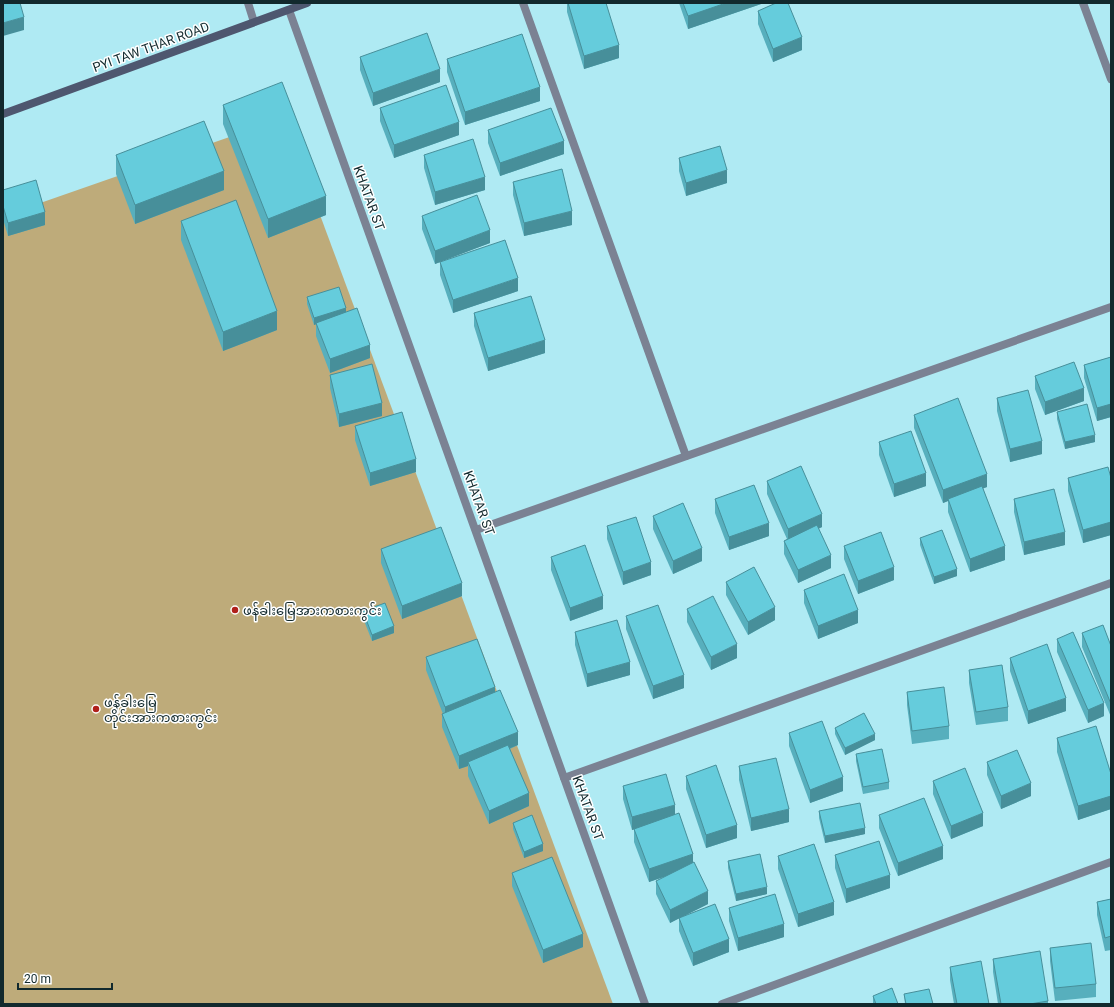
<svg xmlns="http://www.w3.org/2000/svg" width="1114" height="1007" font-family="Roboto,'Noto Sans Myanmar',sans-serif">
	<rect width="100%" height="100%" fill="#afeaf3"/>
	<path fill="#beab7a" d="M284 118 613 1004H3V216Z"/>
	<g fill="none" stroke-linecap="round" stroke-linejoin="round">
		<g stroke="#7b8293" stroke-width="8">
			<path d="M248 3 254 22"/>
			<path d="M523 3 686 456"/>
			<path d="M1083 3 1111 79"/>
			<path d="M289 10 645 1004"/>
			<path d="M476 530 1111 307"/>
			<path d="M564 778 1111 583"/>
			<path d="M722 1004 1111 862"/>
		</g>
		<path stroke="#4e576f" stroke-width="8" d="M3 114 307 3"/>
	</g>
	<g fill="#57afbd">
		<path d="M567 3H606L619 58 584 69 567 12Z"/>
		<path d="M679 3H764L688 29Z"/>
		<path d="M758 11 802 50 773 62 758 24Z"/>
		<path d="M360 57 440 82 373 106 360 70Z"/>
		<path d="M447 59 540 101 465 125 447 72Z"/>
		<path d="M223 105 326 215 268 238 223 124Z"/>
		<path d="M380 108 459 135 394 158 380 121Z"/>
		<path d="M488 130 564 154 500 176 488 143Z"/>
		<path d="M116 155 224 190 135 224 116 174Z"/>
		<path d="M424 155 485 190 435 205 424 168Z"/>
		<path d="M679 158 727 183 686 196 679 171Z"/>
		<path d="M513 182 572 225 524 236 513 195Z"/>
		<path d="M3 190 45 225 8 236 3 219Z"/>
		<path d="M422 216 490 243 441 261 518 291 453 313 440 275V262L435 264 422 229Z"/>
		<path d="M181 221 277 330 223 351 181 240Z"/>
		<path d="M307 297 346 312 370 358 330 373 316 336V324L314 325 307 304Z"/>
		<path d="M474 313 545 353 488 371 474 326Z"/>
		<path d="M1111 357V417L1097 421 1084 378V365Z"/>
		<path d="M330 375 382 416 339 427 330 388Z"/>
		<path d="M1035 376 1084 401 1045 415 1035 389Z"/>
		<path d="M997 398 1042 454 1010 462 997 411Z"/>
		<path d="M1057 412 1095 442 1065 449 1057 419Z"/>
		<path d="M914 415 987 487 983 488 1005 560 970 572 948 512V501L943 503 914 428Z"/>
		<path d="M355 426 416 472 370 486 355 440Z"/>
		<path d="M879 442 926 486 894 497 879 455Z"/>
		<path d="M1068 478H1111V535L1083 543 1068 491Z"/>
		<path d="M767 481 822 527 818 529 831 568 798 583 784 554V541L787 539 767 494Z"/>
		<path d="M715 499 769 536 729 550 715 513Z"/>
		<path d="M1014 499 1065 545 1024 555 1014 512Z"/>
		<path d="M653 516 702 561 673 574 653 529Z"/>
		<path d="M607 526 651 575 623 585 607 539Z"/>
		<path d="M920 538 957 576 934 584 920 545Z"/>
		<path d="M844 546 894 580 858 594 844 559Z"/>
		<path d="M381 549 462 596 402 619 381 563Z"/>
		<path d="M551 557 603 609 570 621 551 570Z"/>
		<path d="M726 582 775 620 748 635 726 595Z"/>
		<path d="M804 590 858 623 818 639 804 603Z"/>
		<path d="M687 609 737 658 711 670 687 622Z"/>
		<path d="M363 611 394 633 372 641 363 618Z"/>
		<path d="M626 616 684 688 653 699 626 629Z"/>
		<path d="M575 632 630 675 587 687 575 645Z"/>
		<path d="M1082 633 1111 646V717L1082 647Z"/>
		<path d="M1057 639 1104 716 1088 723 1057 652Z"/>
		<path d="M426 657 495 692 518 745 510 749 529 806 489 824 468 776V766L459 769 442 727V714H443L426 670Z"/>
		<path d="M1010 658 1066 711 1028 724 1010 671Z"/>
		<path d="M969 670 1008 707V721L976 725 969 683Z"/>
		<path d="M907 692 949 726V739L912 744 907 705Z"/>
		<path d="M835 728 875 740 845 755 835 734Z"/>
		<path d="M789 733 843 791 810 803 789 746Z"/>
		<path d="M1057 738 1111 774V809L1078 820 1057 752Z"/>
		<path d="M856 754 889 782V789L863 794 856 761Z"/>
		<path d="M987 762 1031 796 1001 809 987 775Z"/>
		<path d="M739 766 789 822 751 831 739 780Z"/>
		<path d="M686 776 737 838 706 848 686 789Z"/>
		<path d="M933 781 983 826 951 839 933 794Z"/>
		<path d="M623 786 675 815 708 904 680 918 729 952 693 966 679 931V918L670 923 656 894V881L666 876 649 882 634 842V829L632 830 623 799Z"/>
		<path d="M819 811 865 834 825 843 819 818Z"/>
		<path d="M879 815 943 859 898 876 879 828Z"/>
		<path d="M513 823 543 851 524 858 513 829Z"/>
		<path d="M835 855 890 888 846 903 835 868Z"/>
		<path d="M778 856 834 915 798 927 778 869Z"/>
		<path d="M728 861 767 894 736 901 728 868Z"/>
		<path d="M512 873 583 947 543 963 512 886Z"/>
		<path d="M1111 899V950L1105 951 1097 915V902Z"/>
		<path d="M729 908 784 937 738 951 729 921Z"/>
		<path d="M1050 948 1096 984V997L1055 1001 1050 961Z"/>
		<path d="M993 959 1048 1001V1004H998L993 972Z"/>
		<path d="M950 967 989 1004H954L950 980Z"/>
		<path d="M904 994 933 1004H905Z"/>
		<path d="M873 996 898 1004H873Z"/>
	</g>
	<g fill="#478f9a">
		<path d="M726 3H764L688 29V16Z"/>
		<path d="M24 17V30L3 36V23Z"/>
		<path d="M802 37V50L773 62V49Z"/>
		<path d="M619 45V58L584 69V56Z"/>
		<path d="M440 69V82L373 106V93Z"/>
		<path d="M540 87V101L465 125V112Z"/>
		<path d="M459 122V135L394 158V145Z"/>
		<path d="M564 141V154L500 176V163Z"/>
		<path d="M727 170V183L686 196V183Z"/>
		<path d="M224 171V190L135 224V205Z"/>
		<path d="M485 177V190L435 205V192Z"/>
		<path d="M326 196V215L268 238V219Z"/>
		<path d="M572 211V225L524 236V223Z"/>
		<path d="M45 212V225L8 236V223Z"/>
		<path d="M490 230V243L435 264V251Z"/>
		<path d="M518 278V291L453 313V300Z"/>
		<path d="M346 308V314L314 325V318Z"/>
		<path d="M277 311V330L223 351V332Z"/>
		<path d="M545 340V353L488 371V358Z"/>
		<path d="M370 345V358L330 373V359Z"/>
		<path d="M1084 388V401L1045 415V402Z"/>
		<path d="M382 403V416L339 427V414Z"/>
		<path d="M1111 404V417L1097 421V408Z"/>
		<path d="M1095 435V442L1065 449V442Z"/>
		<path d="M1042 441V454L1010 462V449Z"/>
		<path d="M416 459V472L370 486V473Z"/>
		<path d="M926 473V486L894 497V484Z"/>
		<path d="M987 474V487L949 501 948 499V501L943 503V490Z"/>
		<path d="M822 514V527L788 542V529Z"/>
		<path d="M1111 522V535L1083 543V530Z"/>
		<path d="M769 523V536L729 550V537Z"/>
		<path d="M1065 532V545L1024 555V542Z"/>
		<path d="M1005 546V560L970 572V559Z"/>
		<path d="M702 548V561L673 574V561Z"/>
		<path d="M831 555V568L798 583V570Z"/>
		<path d="M651 562V575L623 585V572Z"/>
		<path d="M894 567V580L858 594V581Z"/>
		<path d="M957 569V576L934 584V577Z"/>
		<path d="M462 583V596L402 619V606Z"/>
		<path d="M603 596V609L570 621V608Z"/>
		<path d="M775 607V620L748 635V622Z"/>
		<path d="M858 610V623L818 639V626Z"/>
		<path d="M394 626V633L372 641V635Z"/>
		<path d="M737 644V658L711 670V657Z"/>
		<path d="M630 662V675L587 687V674Z"/>
		<path d="M684 675V688L653 699V686Z"/>
		<path d="M495 687V701L445 720V707Z"/>
		<path d="M1066 698V711L1028 724V711Z"/>
		<path d="M1104 703V716L1088 723V710Z"/>
		<path d="M518 732V745L469 765 468 762V766L459 769V756Z"/>
		<path d="M875 734V740L845 755V748Z"/>
		<path d="M843 777V791L810 803V790Z"/>
		<path d="M1031 783V796L1001 809V796Z"/>
		<path d="M529 793V806L489 824V811Z"/>
		<path d="M1111 796V809L1078 820V806Z"/>
		<path d="M675 805V818L632 830V817Z"/>
		<path d="M789 809V822L751 831V818Z"/>
		<path d="M983 813V826L951 839V826Z"/>
		<path d="M737 825V838L706 848V835Z"/>
		<path d="M865 828V834L825 843V836Z"/>
		<path d="M543 844V851L524 858V852Z"/>
		<path d="M943 846V859L898 876V863Z"/>
		<path d="M693 854V867L649 882V869Z"/>
		<path d="M890 875V888L846 903V889Z"/>
		<path d="M767 887V894L736 901V894Z"/>
		<path d="M708 891V904L670 923V910Z"/>
		<path d="M834 902V915L798 927V914Z"/>
		<path d="M784 924V937L738 951V938Z"/>
		<path d="M583 934V947L543 963V950Z"/>
		<path d="M729 939V952L693 966V953Z"/>
	</g>
	<g fill="#65ccdc" stroke="#478f9a">
		<path d="M3 3H20L24 17 3 23Z"/>
		<path d="M568 3H606L619 45 584 56Z"/>
		<path d="M683 3H726L688 16Z"/>
		<path d="M776 3H788L802 37 773 49 758 11Z"/>
		<path d="M427 33 440 69 373 93 360 57Z"/>
		<path d="M522 34 540 87 465 112 447 59Z"/>
		<path d="M282 82 326 196 268 219 223 105Z"/>
		<path d="M446 85 459 122 394 145 380 108Z"/>
		<path d="M551 108 564 141 500 163 488 130Z"/>
		<path d="M204 121 224 171 135 205 116 155Z"/>
		<path d="M473 139 485 177 435 192 424 155Z"/>
		<path d="M720 146 727 170 686 183 679 158Z"/>
		<path d="M562 169 572 211 524 223 513 182Z"/>
		<path d="M36 180 45 212 8 223 3 206V190Z"/>
		<path d="M477 195 490 230 435 251 422 216Z"/>
		<path d="M236 200 277 311 223 332 181 221Z"/>
		<path d="M505 240 518 278 453 300 440 262Z"/>
		<path d="M339 287 346 308 314 318 307 297Z"/>
		<path d="M531 296 545 340 488 358 474 313Z"/>
		<path d="M357 308 370 345 330 359 316 323Z"/>
		<path d="M1111 357V404L1097 408 1084 365Z"/>
		<path d="M1074 362 1084 388 1045 402 1035 376Z"/>
		<path d="M372 364 382 403 339 414 330 375Z"/>
		<path d="M1028 390 1042 441 1010 449 997 398Z"/>
		<path d="M958 398 987 474 943 490 914 415Z"/>
		<path d="M1087 404 1095 435 1065 442 1057 412Z"/>
		<path d="M402 412 416 459 370 473 355 426Z"/>
		<path d="M911 431 926 473 894 484 879 442Z"/>
		<path d="M801 466 822 514 788 529 767 481Z"/>
		<path d="M1108 467 1111 478V522L1083 530 1068 478Z"/>
		<path d="M754 485 769 523 729 537 715 499Z"/>
		<path d="M982 486 1005 546 970 559 948 499Z"/>
		<path d="M1054 489 1065 532 1024 542 1014 499Z"/>
		<path d="M683 503 702 548 673 561 653 516Z"/>
		<path d="M636 517 651 562 623 572 607 526Z"/>
		<path d="M817 525 831 555 798 570 784 541Z"/>
		<path d="M441 527 462 583 402 606 381 549Z"/>
		<path d="M942 530 957 569 934 577 920 538Z"/>
		<path d="M881 532 894 567 858 581 844 546Z"/>
		<path d="M585 545 603 596 570 608 551 557Z"/>
		<path d="M754 567 775 607 748 622 726 582Z"/>
		<path d="M844 574 858 610 818 626 804 590Z"/>
		<path d="M713 596 737 644 711 657 687 609Z"/>
		<path d="M385 603 394 626 372 635 363 611Z"/>
		<path d="M658 605 684 675 653 686 626 616Z"/>
		<path d="M617 620 630 662 587 674 575 632Z"/>
		<path d="M1103 625 1111 646V704L1082 633Z"/>
		<path d="M1073 632 1104 703 1088 710 1057 639Z"/>
		<path d="M477 639 495 687 445 707 426 657Z"/>
		<path d="M1047 644 1066 698 1028 711 1010 658Z"/>
		<path d="M1002 665 1008 707 976 712 969 670Z"/>
		<path d="M944 687 949 726 912 731 907 692Z"/>
		<path d="M500 690 518 732 459 756 442 714Z"/>
		<path d="M864 713 875 734 845 748 835 728Z"/>
		<path d="M822 721 843 777 810 790 789 733Z"/>
		<path d="M1096 726 1111 774V796L1078 806 1057 738Z"/>
		<path d="M508 745 529 793 489 811 468 762Z"/>
		<path d="M882 749 889 782 863 787 856 754Z"/>
		<path d="M1017 750 1031 783 1001 796 987 762Z"/>
		<path d="M776 758 789 809 751 818 739 766Z"/>
		<path d="M716 765 737 825 706 835 686 776Z"/>
		<path d="M965 768 983 813 951 826 933 781Z"/>
		<path d="M666 774 675 805 632 817 623 786Z"/>
		<path d="M924 798 943 846 898 863 879 815Z"/>
		<path d="M860 803 865 828 825 836 819 811Z"/>
		<path d="M679 813 693 854 649 869 634 829Z"/>
		<path d="M532 815 543 844 524 852 513 823Z"/>
		<path d="M879 841 890 875 846 889 835 855Z"/>
		<path d="M814 844 834 902 798 914 778 856Z"/>
		<path d="M760 854 767 887 736 894 728 861Z"/>
		<path d="M552 857 583 934 543 950 512 873Z"/>
		<path d="M694 862 708 891 670 910 656 881Z"/>
		<path d="M775 894 784 924 738 938 729 908Z"/>
		<path d="M1111 899V936L1105 938 1097 902Z"/>
		<path d="M715 904 729 939 693 953 679 918Z"/>
		<path d="M1091 943 1096 984 1055 988 1050 948Z"/>
		<path d="M1040 951 1048 1001 1030 1004H1001L993 959Z"/>
		<path d="M981 961 989 1004H957L950 967Z"/>
		<path d="M892 988 898 1004H876L873 996Z"/>
		<path d="M929 989 933 1004H906L904 994Z"/>
	</g>
	<g fill="#b0201a" stroke="#fff" stroke-width="1.5">
		<circle cx="235" cy="610" r="4"/>
		<circle cx="96" cy="709" r="4"/>
	</g>
	<g text-anchor="middle" dominant-baseline="central" stroke-width="3" stroke-linejoin="round" paint-order="stroke">
		<g font-size="13" fill="#12292d" stroke="#fff">
			<text transform="translate(151 47) rotate(-20)">PYI TAW THAR ROAD</text>
			<text transform="translate(369 198) rotate(70)">KHATAR ST</text>
			<text transform="translate(479 503) rotate(70)">KHATAR ST</text>
			<text transform="translate(588 808) rotate(70)">KHATAR ST</text>
		</g>
		<g font-size="13" fill="#12292d" stroke="#fff" text-anchor="start">
			<text x="243" y="610">ဖန်ခါးမြေအားကစားကွင်း</text>
			<text x="104" y="702">ဖန်ခါးမြေ<tspan x="104" dy="15">တိုင်းအားကစားကွင်း</tspan></text>
		</g>
	</g>
	<rect width="1114" height="1007" fill="none" stroke="#12292d" stroke-width="8"/>
	<path d="M18 983v6h94v-6" fill="none" stroke="#12292d" stroke-width="2"/>
	<text x="24" y="983" font-size="12" fill="#12292d" stroke="#ffffff" stroke-width="3" paint-order="stroke">20 m</text>
</svg>
